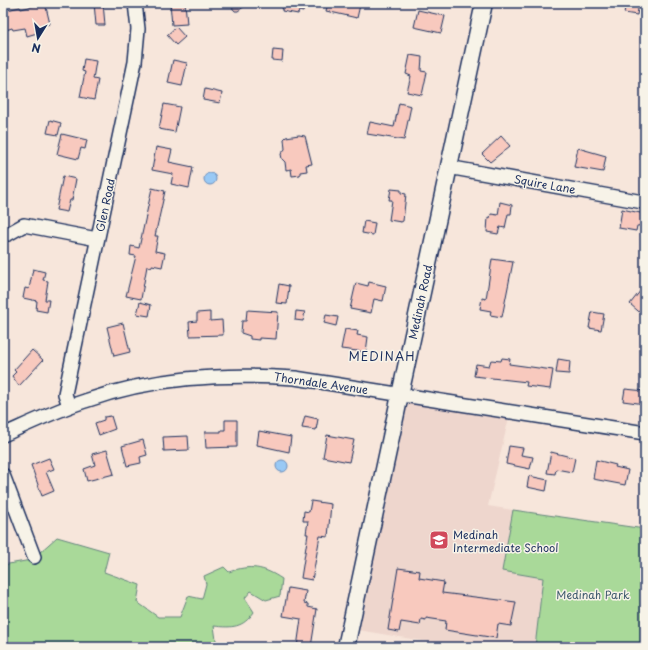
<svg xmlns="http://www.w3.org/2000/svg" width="648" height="650" font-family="'Playpen Sans',sans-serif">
	<rect width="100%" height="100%" fill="#f7e6db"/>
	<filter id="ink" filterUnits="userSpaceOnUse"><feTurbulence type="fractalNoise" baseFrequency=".025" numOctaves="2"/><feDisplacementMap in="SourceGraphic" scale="8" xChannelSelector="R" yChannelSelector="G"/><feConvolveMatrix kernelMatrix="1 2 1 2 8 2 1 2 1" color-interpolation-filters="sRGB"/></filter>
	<g filter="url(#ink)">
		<path fill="#eed6cd" d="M401 395 510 413 488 506 513 510 502 571 543 578 535 647H459L352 629Z"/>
		<g fill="#a9d999" stroke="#62847c">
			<path d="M513 510 645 529V647H535L543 578 502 571Z"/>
			<path d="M57 537 109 552 104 572 140 585 137 602 158 617H180L188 596 202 599 206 584 204 576 224 567 229 572C250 564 264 567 282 579L280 596 266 600 251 591 245 598 254 612C243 628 232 628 214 626L217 647H3V565L31 560Z"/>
		</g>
		<g fill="#99c9f5" stroke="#678bb9">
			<circle cx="210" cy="179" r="6"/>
			<circle cx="282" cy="466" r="6"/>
		</g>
		<g fill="#f8c9be" stroke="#1b2f5e">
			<path d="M45 3 50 24 35 27 37 33 27 36 25 28 13 30 12 28 3 31V11L20 7 21 9Z"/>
			<path d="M94 3H103L105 25H96Z"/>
			<path d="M170 3H185L187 24 172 25Z"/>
			<path d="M228 3H249L238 11H235Z"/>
			<path d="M283 3H305L303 12 299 11 298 14 282 11Z"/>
			<path d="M328 3H349L360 5 357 18 326 11Z"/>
			<path d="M626 3H639L637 15 624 13Z"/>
			<path d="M418 10 445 16 441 33 414 27Z"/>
			<path d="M176 27 185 37 176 45 167 35Z"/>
			<path d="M273 50 283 51 282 61 272 60Z"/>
			<path d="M410 55 422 57 421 71 427 72 422 95 407 92 411 76 406 74Z"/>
			<path d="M84 59 96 61 93 79 98 80 94 100 80 97 85 72 82 71Z"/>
			<path d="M173 60 187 63 182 86 168 83Z"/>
			<path d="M205 89 222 93 220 103 203 100Z"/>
			<path d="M399 103 411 106 404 140 367 134 370 122 394 127Z"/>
			<path d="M164 104 180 107 175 132 159 129Z"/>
			<path d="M50 120 61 123 58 135 47 133Z"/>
			<path d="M62 134 87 140 85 149 81 148 78 159 57 154Z"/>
			<path d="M299 135 305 136 312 164 306 165 307 171 300 172V175L292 176 291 169 286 170 285 162 282 159 281 154 285 149 284 139 286 137Z"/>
			<path d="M501 136 510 146 490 162 482 154Z"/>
			<path d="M156 147 172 150 169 162 193 167 189 188 171 184 173 174 152 170Z"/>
			<path d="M578 148 606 156 603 172 574 167Z"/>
			<path d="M63 176 76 179 72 200H70L67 212 56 210Z"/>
			<path d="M152 188 165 191 155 236H158L155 251 165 253 162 267 152 265V267L147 266 141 299 126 296 136 256 130 255 131 246 139 248Z"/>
			<path d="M391 189 401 190V193L406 194 403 221 401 222 389 220 392 200H389Z"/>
			<path d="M500 202 512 205 511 214H508L505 228 500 227 498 234 487 232 488 217 490 218 491 214 498 215Z"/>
			<path d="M622 209 645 214V225L637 226 636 231 619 228Z"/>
			<path d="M364 221 375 223 373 235 362 233Z"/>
			<path d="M492 259 513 262 502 317 490 315 491 311 480 309 482 298 486 299Z"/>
			<path d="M33 269 45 272 43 280 48 281 45 300H49L47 312 36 310 37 301 23 298 25 288 29 289Z"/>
			<path d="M369 282 386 286 383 301 374 299 371 313 350 309 356 283 368 286Z"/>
			<path d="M279 284 289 286 287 304 276 303Z"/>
			<path d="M645 285V317L630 304Z"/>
			<path d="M140 302 151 305 149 316 137 314Z"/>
			<path d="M247 310 278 312 276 339 259 338V340L250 339V336L241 333 242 321H246Z"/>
			<path d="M296 311 305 312 303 321 295 320Z"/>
			<path d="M210 312V321L222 320 223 335 190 336 189 322 197 321V313Z"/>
			<path d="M592 312 604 314 601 330 589 328Z"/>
			<path d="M326 315 338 317 336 326 324 323Z"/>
			<path d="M123 323 130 352 114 356 107 327Z"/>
			<path d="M345 329 358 331 357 335 368 337 366 352 341 349Z"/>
			<path d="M32 350 43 360 19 386 12 376 16 372 14 370Z"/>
			<path d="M502 358 510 359 509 364 553 370 550 389 526 386 527 382 474 376 476 364 489 366 491 360 501 361Z"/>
			<path d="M558 359 570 361 569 374 556 373Z"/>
			<path d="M625 389 645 391V404L623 401Z"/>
			<path d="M111 416 115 429 99 435 95 423 104 420V417Z"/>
			<path d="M305 416 318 419 316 430 302 428Z"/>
			<path d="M225 420H237V447L206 448 205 432H221V430H225Z"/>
			<path d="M259 431 291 437 289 452 257 445Z"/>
			<path d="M327 435 354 440 349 462 323 457Z"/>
			<path d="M188 436 189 450 164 451 163 437Z"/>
			<path d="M143 440 147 455 140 457 141 463 127 466 122 446Z"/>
			<path d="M509 446 523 448 521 455 533 457 530 469 506 464Z"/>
			<path d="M107 450 114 474 87 481 84 469 95 465 92 454Z"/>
			<path d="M551 452 575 458 572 472 556 469 555 474 547 473Z"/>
			<path d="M49 458 54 469 46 472 54 491 42 496 31 465Z"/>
			<path d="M596 460 616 465 615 467 628 470 625 485 593 479Z"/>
			<path d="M529 476 548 480 546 491 527 487Z"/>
			<path d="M311 501 331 504 328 537 320 536 312 580 301 578 308 534H306L308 521H303L304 511 309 512Z"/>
			<path d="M398 568 420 571 419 578 444 582 442 593 516 602 511 626 498 624 496 638 445 630 446 621 426 618V620L421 619 420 625 401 622 399 632 388 630Z"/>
			<path d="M288 588 306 591 304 603 308 604V607L317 609 311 647H297L301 619 283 616Z"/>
		</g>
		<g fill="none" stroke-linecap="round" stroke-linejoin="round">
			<g stroke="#1b2f5e" stroke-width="16">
				<g id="minor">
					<path d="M448 167 643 202"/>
					<path d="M8 234 24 225 97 239"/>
					<path d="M69 406 65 394 135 62 138 29 135 3"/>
					<path d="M3 435C30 423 57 410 85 401 153 377 223 373 295 378L645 433"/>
					<path d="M3 475 34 557"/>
				</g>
			</g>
			<g stroke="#1b2f5e" stroke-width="19">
				<path id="major" d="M346 647 484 3"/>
			</g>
			<use href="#minor" stroke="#f7f3e8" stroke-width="13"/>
			<use href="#major" stroke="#f7f3e8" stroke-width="16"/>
		</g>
	</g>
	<defs>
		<g id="school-square" transform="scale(1)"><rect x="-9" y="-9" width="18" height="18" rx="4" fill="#d1495b" stroke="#f7f3e8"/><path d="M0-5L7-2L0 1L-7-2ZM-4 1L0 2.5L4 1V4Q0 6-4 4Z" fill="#fff"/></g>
	</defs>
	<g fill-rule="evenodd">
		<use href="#school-square" x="439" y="540"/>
	</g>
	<g text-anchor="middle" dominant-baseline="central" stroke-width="3" stroke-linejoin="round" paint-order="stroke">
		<g font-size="11" fill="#1b2f5e" stroke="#f7f3e8">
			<text transform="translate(545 184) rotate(10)">Squire Lane</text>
			<text transform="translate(105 205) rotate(-78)">Glen Road</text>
			<text transform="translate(420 302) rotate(-78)">Medinah Road</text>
			<text transform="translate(321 383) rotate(8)">Thorndale Avenue</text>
		</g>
		<g font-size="11" fill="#1b2f5e" stroke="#f7f3e8" text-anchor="start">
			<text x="453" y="534">Medinah<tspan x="453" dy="13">Intermediate School</tspan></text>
		</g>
		<g font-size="11" fill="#3e5a6d" stroke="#f7f3e8">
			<text x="593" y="594">Medinah Park</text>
		</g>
		<g font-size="12" letter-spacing="1" fill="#1b2f5e" stroke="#f7f3e8">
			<text x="382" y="356">MEDINAH</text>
		</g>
	</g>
	<rect width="648" height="650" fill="none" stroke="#f7f3e8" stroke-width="16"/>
	<rect x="8" y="8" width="632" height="634" fill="none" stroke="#1b2f5e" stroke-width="1.5" filter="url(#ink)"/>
	<g transform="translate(38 38) rotate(191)" stroke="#f7f3e8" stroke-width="3" paint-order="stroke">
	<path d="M0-3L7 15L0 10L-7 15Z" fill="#1b2f5e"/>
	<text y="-6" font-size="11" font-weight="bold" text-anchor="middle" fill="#1b2f5e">N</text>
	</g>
</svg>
